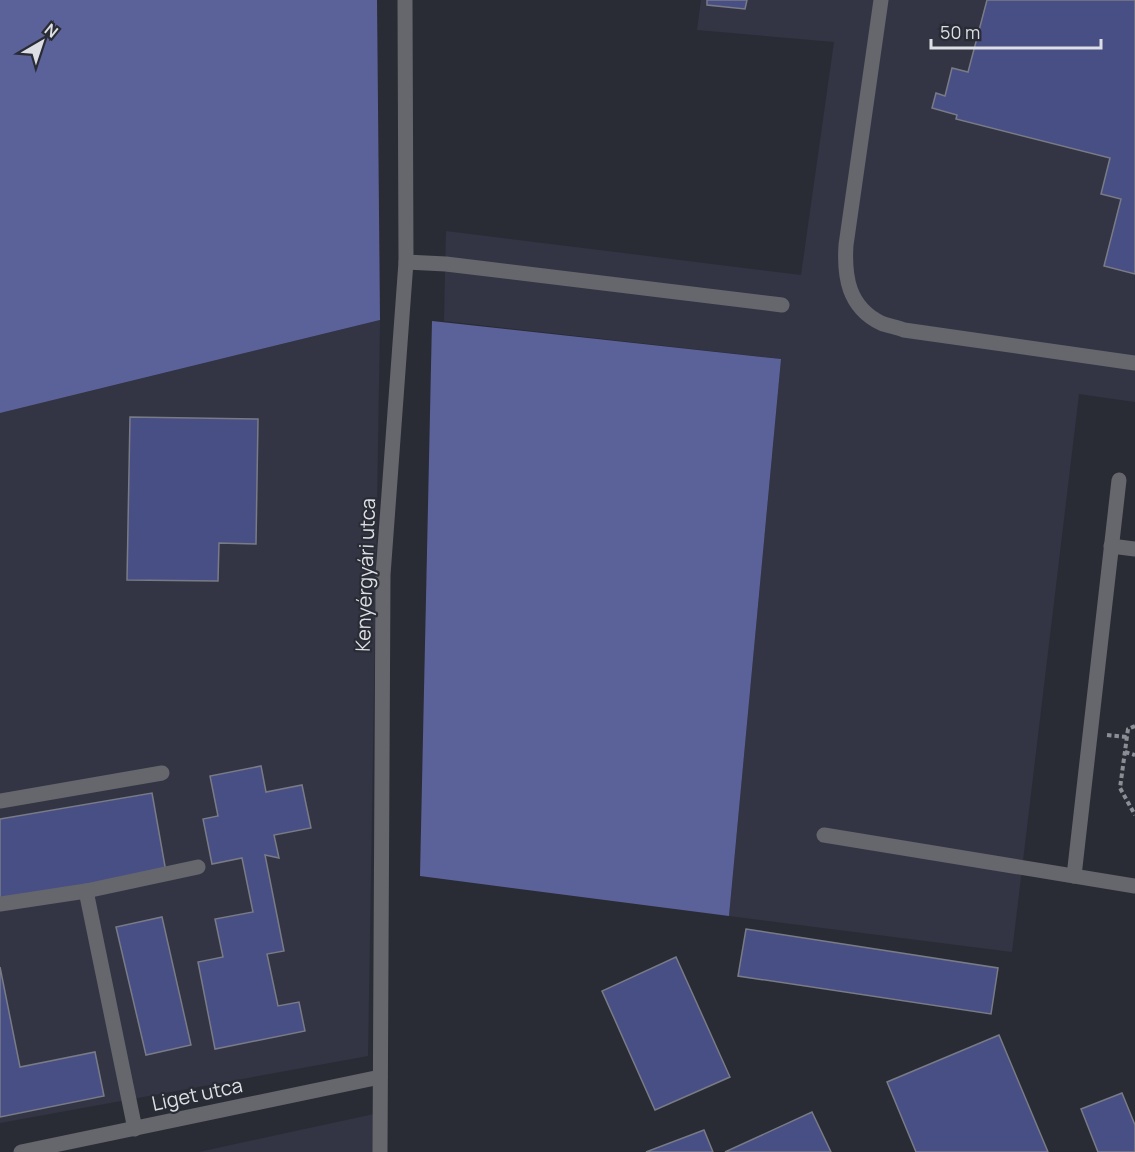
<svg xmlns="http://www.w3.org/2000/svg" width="1135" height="1152" font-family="Manrope,sans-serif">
	<rect width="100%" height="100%" fill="#2a2c35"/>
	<g fill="#333544">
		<path d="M701 0H1135V402L1079 394 1012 952 729 916 781 359 444 321 446 231 801 275 834 42 697 30Z"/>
		<path d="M380 320 368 1056 0 1123V413Z"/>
		<path d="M374 1114V1152H199Z"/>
	</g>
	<g fill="#5b629a">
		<path d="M0 0H377L380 320 0 413Z"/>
		<path d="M432 321 781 359 729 916 420 876Z"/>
	</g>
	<g fill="#484f85" stroke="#797b86" stroke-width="1.5">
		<path d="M707 0H747L745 9 707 5Z"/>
		<path d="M987 0H1135V274L1104 266 1121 199 1101 194 1110 158 956 119 957 115 932 108 936 93 945 96 952 68 968 72Z"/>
		<path d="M130 417 258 419 256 544 219 543 218 581 127 580Z"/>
		<path d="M261 766 266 792 302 785 311 828 274 835 279 858 265 855 284 951 267 954 278 1006 299 1002 305 1031 215 1049 198 962 223 957 215 919 253 912 242 858 212 864 203 819 218 816 210 776Z"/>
		<path d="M152 793 166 872 0 899V819Z"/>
		<path d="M162 917 191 1045 146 1055 116 927Z"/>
		<path d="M746 929 998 968 991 1014 738 976Z"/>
		<path d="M676 957 730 1077 655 1110 602 991Z"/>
		<path d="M0 967 20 1067 95 1052 104 1096 0 1117Z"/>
		<path d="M999 1035 1048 1152H916L887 1082Z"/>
		<path d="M1122 1093 1135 1125V1152H1098L1081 1109Z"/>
		<path d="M812 1112 831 1152H725Z"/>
		<path d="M704 1130 713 1152H646Z"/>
	</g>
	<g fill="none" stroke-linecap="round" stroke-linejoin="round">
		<g stroke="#8c8e95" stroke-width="4" stroke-dasharray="4.5 3" stroke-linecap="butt">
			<path d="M1135 726 1128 729 1120 788 1135 815"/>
			<path d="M1107 735 1127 737"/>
			<path d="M1125 752 1135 755"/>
		</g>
		<g stroke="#66676c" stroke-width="15">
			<path d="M881 0 846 245C844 276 848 307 881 323 888 326 897 327 904 330L1135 363"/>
			<path d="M406 262 446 264 782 305"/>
			<path d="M1111 546 1135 549"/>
			<path d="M0 801 162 773"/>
			<path d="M824 835 1135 886"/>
			<path d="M1074 876 1119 480"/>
			<path d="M0 904 86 891"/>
			<path d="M135 1129 86 891 198 867"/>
			<path d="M21 1152 380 1077"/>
			<path d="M380 1152 383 575 406 262 405 0"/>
		</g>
	</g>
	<g text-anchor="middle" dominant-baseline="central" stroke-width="4.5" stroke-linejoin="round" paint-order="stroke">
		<g font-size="20" fill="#dddfe4" stroke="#2a2c35">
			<text transform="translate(365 575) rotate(-88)">Kenyérgyári utca</text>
			<text transform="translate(197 1094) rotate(-12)">Liget utca</text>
		</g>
	</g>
	<g transform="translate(42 42) rotate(39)" stroke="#2a2c35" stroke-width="4.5" paint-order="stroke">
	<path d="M0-4.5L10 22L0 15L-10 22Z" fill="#dddfe4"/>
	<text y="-9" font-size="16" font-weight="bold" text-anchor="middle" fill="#dddfe4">N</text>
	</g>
	<path d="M931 39v9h170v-9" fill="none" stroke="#dddfe4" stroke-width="3"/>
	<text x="940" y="39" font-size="18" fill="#dddfe4" stroke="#2a2c35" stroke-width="4.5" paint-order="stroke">50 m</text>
</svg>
